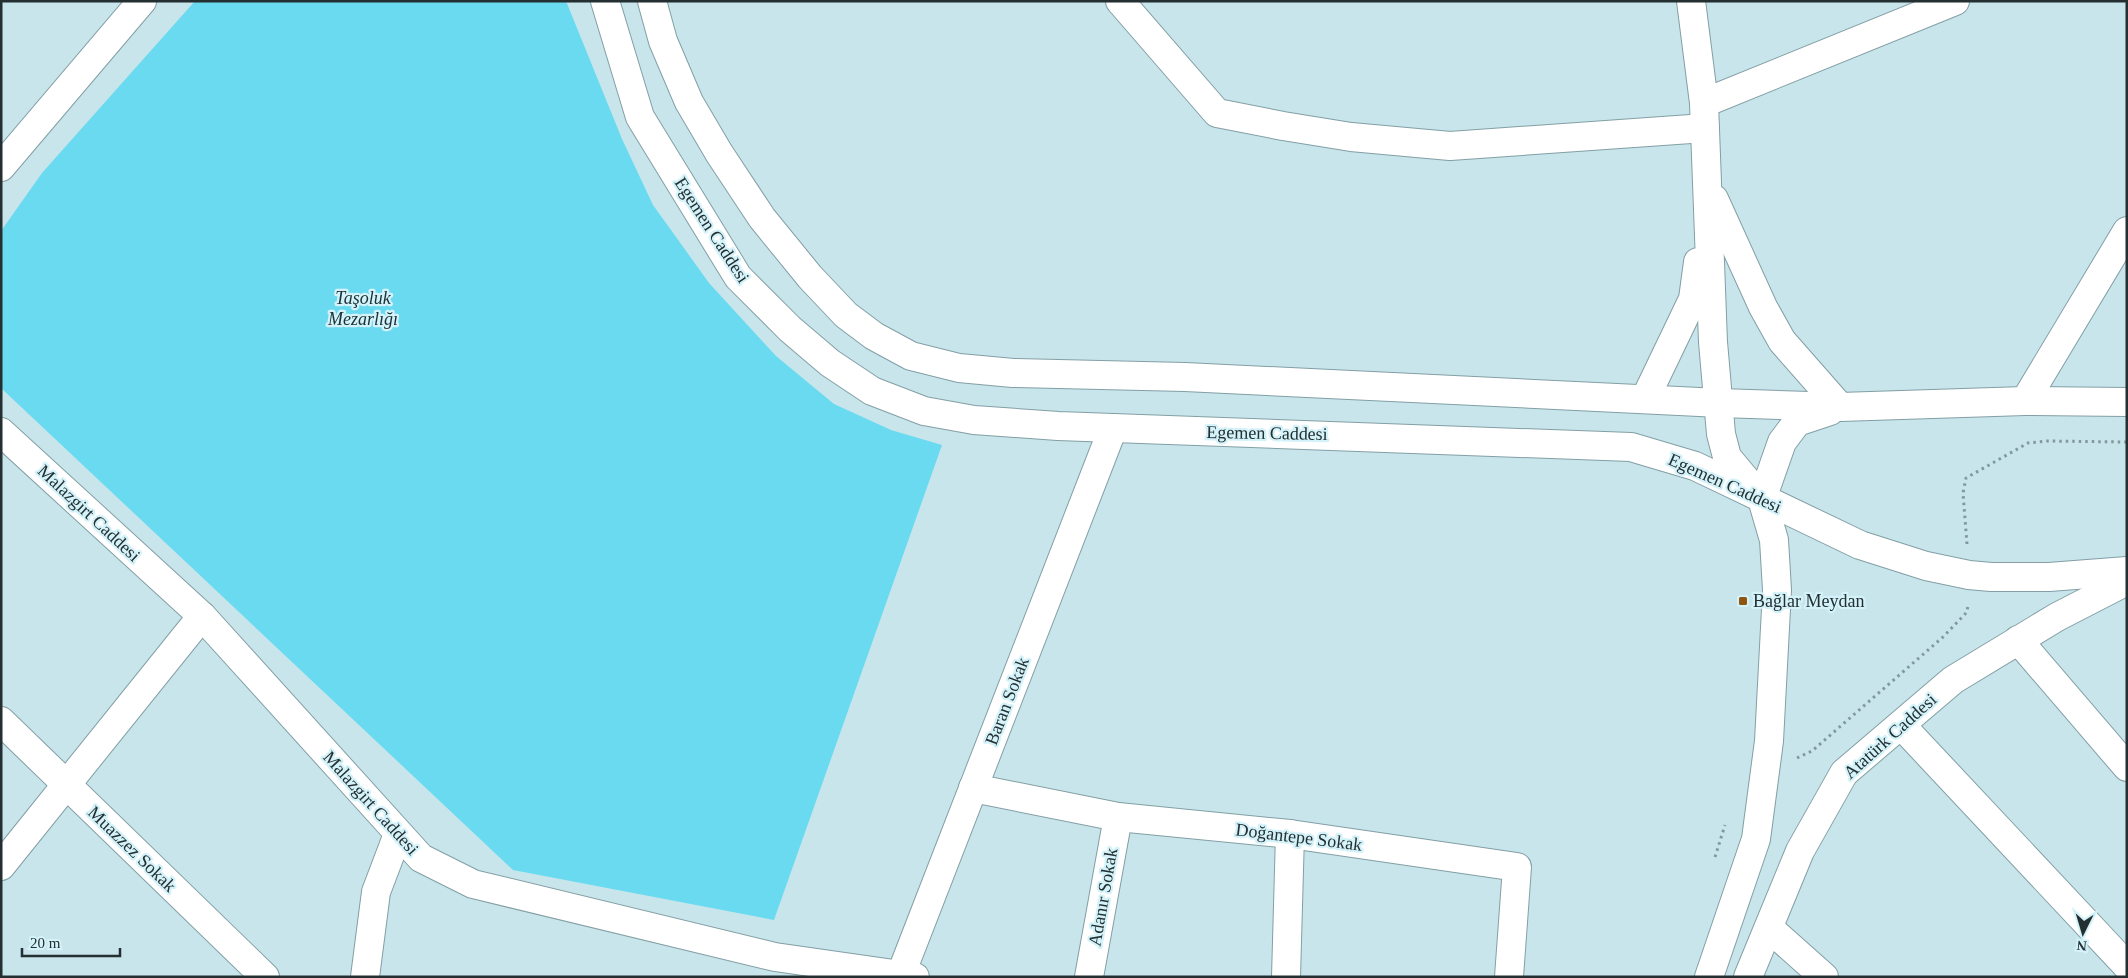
<svg xmlns="http://www.w3.org/2000/svg" width="2128" height="978" font-family="Georgia,serif">
	<rect width="100%" height="100%" fill="#c7e5eb"/>
	<path fill="#6adaf0" d="M195 1H566L622 139 653 205 709 283 776 356 834 404 891 430 942 445 774 920 513 870 1 388V231L42 173Z"/>
	<g fill="none" stroke-linecap="round" stroke-linejoin="round">
		<g stroke="#839fa5" stroke-width="30">
			<g id="street">
				<path d="M1120 1 1217 113 1283 126 1351 137 1450 146 1705 128"/>
				<path d="M1704 103 1955 1"/>
				<path d="M1 167 142 1"/>
				<path d="M2025 401 2127 231"/>
				<path d="M1 432 202 616 421 858 473 884 775 957 915 977"/>
				<path d="M2018 640 2127 767"/>
				<path d="M1 721 265 977"/>
				<path d="M1901 725 2127 966"/>
				<path d="M973 788 1118 817 1290 834 1517 867 1509 977"/>
				<path d="M1 866 202 616"/>
				<path d="M1769 928 1824 977"/>
				<path d="M901 974 1113 428"/>
				<path d="M365 977 376 892 398 834"/>
				<path d="M1089 977 1118 817"/>
				<path d="M1286 977 1290 834"/>
			</g>
		</g>
		<g stroke="#839fa5" stroke-width="30">
			<g id="secondary">
				<path d="M605 1 640 117 738 277 790 329 830 363 872 391 924 411 974 420 1058 426 1631 447 1695 466 1860 545 1926 566 1969 575 1991 577H2049L2127 571"/>
				<path d="M652 1 663 41 689 102 719 153 762 218 810 277 846 315 874 336 911 356 959 368 1013 373 1185 377 1720 403 1840 407 2025 401 2127 402"/>
				<path d="M1691 1 1704 103 1713 342 1721 434 1727 457 1762 499 1774 540 1777 590 1769 741 1756 839 1709 977"/>
				<path d="M1714 199 1763 307 1782 341 1840 407"/>
				<path d="M1645 399 1693 299 1698 262"/>
				<path d="M1762 499 1782 442 1797 422 1830 411"/>
				<path d="M1748 977 1800 851 1844 773 1953 680 2057 617 2127 581"/>
			</g>
		</g>
		<g stroke="#82989d" stroke-width="3" stroke-dasharray="2.5 4" stroke-linecap="butt">
			<path d="M1967 544 1963 493 1966 478 2028 443 2047 441 2127 442"/>
			<path d="M1797 758 1812 751 1943 637 1967 612 1968 605"/>
			<path d="M1715 857 1725 825"/>
		</g>
		<use href="#street" stroke="#fff" stroke-width="28"/>
		<use href="#secondary" stroke="#fff" stroke-width="28"/>
	</g>
	<rect fill="#8e5410" stroke="#d4f2f9" stroke-width="2" x="1738" y="596" width="10" height="10" rx="2.5"/>
	<g text-anchor="middle" dominant-baseline="central" stroke-width="4.5" stroke-linejoin="round" paint-order="stroke">
		<g font-size="18" fill="#232f31" stroke="#d4f2f9">
			<text transform="translate(712 230) rotate(57)">Egemen Caddesi</text>
			<text transform="translate(1267 433) rotate(1)">Egemen Caddesi</text>
			<text transform="translate(1725 483) rotate(24)">Egemen Caddesi</text>
			<text transform="translate(89 513) rotate(43)">Malazgirt Caddesi</text>
			<text transform="translate(1007 701) rotate(-69)">Baran Sokak</text>
			<text transform="translate(1890 736) rotate(-42)">Atatürk Caddesi</text>
			<text transform="translate(371 803) rotate(48)">Malazgirt Caddesi</text>
			<text transform="translate(1299 837) rotate(7)">Doğantepe Sokak</text>
			<text transform="translate(132 849) rotate(44)">Muazzez Sokak</text>
			<text transform="translate(1103 897) rotate(-80)">Adanır Sokak</text>
		</g>
		<g font-size="18" font-style="italic" fill="#193136" stroke="#d4f2f9">
			<text x="363" y="298">Taşoluk<tspan x="363" dy="21">Mezarlığı</tspan></text>
		</g>
		<g font-size="18" fill="#232f31" stroke="#d4f2f9" text-anchor="start">
			<text x="1753" y="601">Bağlar Meydan</text>
		</g>
	</g>
	<rect width="2128" height="978" fill="none" stroke="#232f31" stroke-width="5"/>
	<g transform="translate(2083 933) rotate(185)" stroke="#d4f2f9" stroke-width="4" paint-order="stroke">
	<path d="M0-4L9 19L0 12L-9 19Z" fill="#232f31"/>
	<text y="-8" font-size="14" font-weight="bold" text-anchor="middle" fill="#232f31">N</text>
	</g>
	<path d="M22 948v8h98v-8" fill="none" stroke="#232f31" stroke-width="2.5"/>
	<text x="30" y="948" font-size="15" fill="#232f31" stroke="#d4f2f9" stroke-width="4" paint-order="stroke">20 m</text>
</svg>
